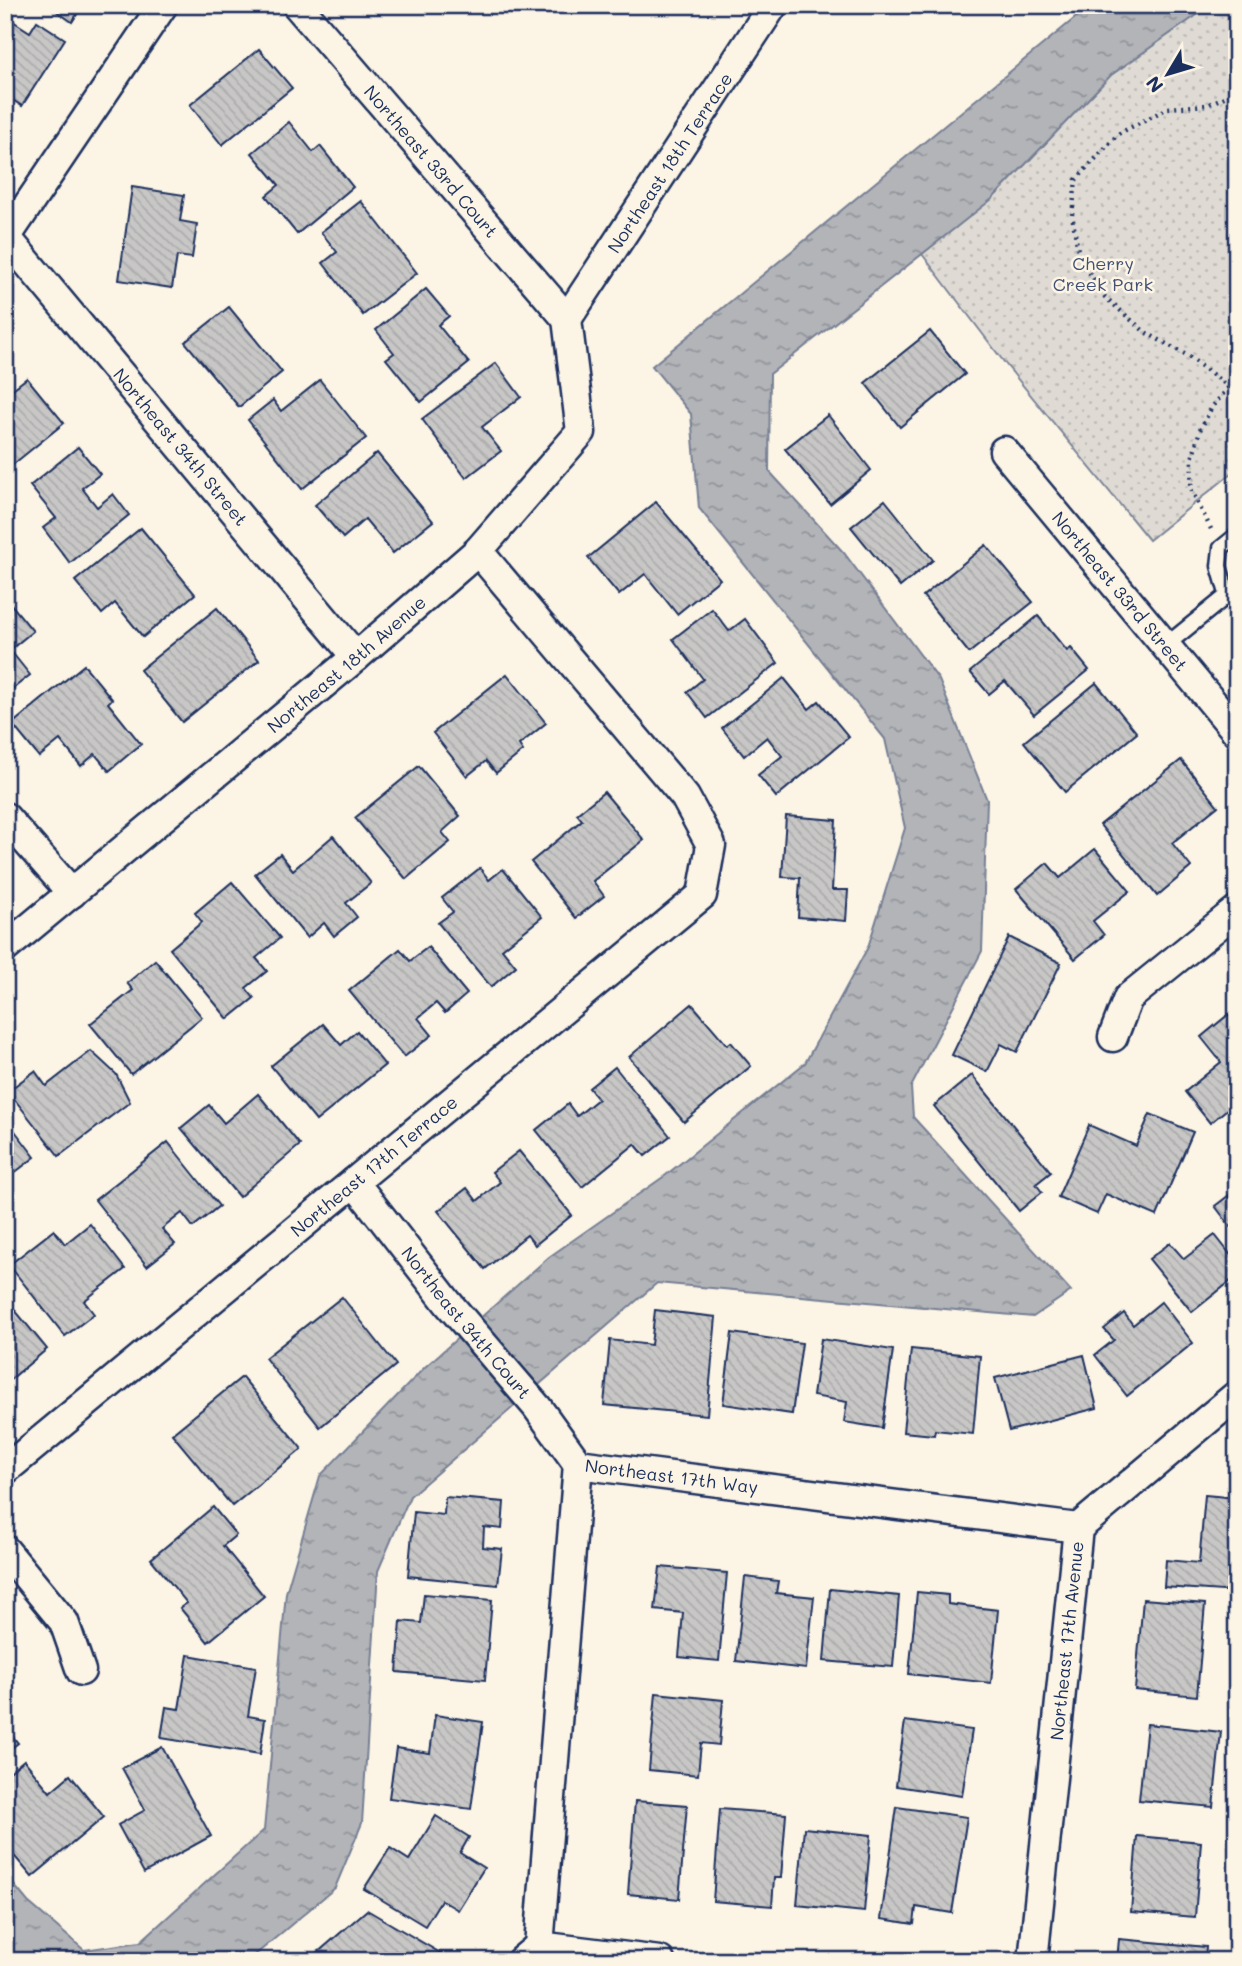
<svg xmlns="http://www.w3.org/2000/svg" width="1242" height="1966" font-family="Mali,sans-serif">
	<defs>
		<pattern id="park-dots" width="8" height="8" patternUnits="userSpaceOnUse" patternTransform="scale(1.75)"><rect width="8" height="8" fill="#dfdbd4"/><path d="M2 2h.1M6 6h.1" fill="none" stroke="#bfbcb8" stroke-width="1.8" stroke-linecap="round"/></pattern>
		<pattern id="water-ripples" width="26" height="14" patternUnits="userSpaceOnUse" patternTransform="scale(1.75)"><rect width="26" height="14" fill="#b2b4b8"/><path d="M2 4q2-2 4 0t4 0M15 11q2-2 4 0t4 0" fill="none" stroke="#909399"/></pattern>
		<pattern id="building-back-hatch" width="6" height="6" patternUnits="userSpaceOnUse" patternTransform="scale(1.75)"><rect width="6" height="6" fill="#c8c7c6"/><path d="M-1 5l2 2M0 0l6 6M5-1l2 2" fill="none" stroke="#ababac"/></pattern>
	</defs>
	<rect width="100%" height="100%" fill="#fcf5e5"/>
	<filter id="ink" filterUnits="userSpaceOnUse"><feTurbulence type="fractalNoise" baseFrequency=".0143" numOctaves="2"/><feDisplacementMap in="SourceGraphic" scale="14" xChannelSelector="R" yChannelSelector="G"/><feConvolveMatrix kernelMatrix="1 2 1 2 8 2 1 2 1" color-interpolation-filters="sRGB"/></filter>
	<g filter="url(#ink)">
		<path fill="url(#park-dots)" stroke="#7d8599" stroke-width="2" d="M1211 5H1237V469L1149 540 1007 366 922 254 998 193 1111 75Z"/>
		<path fill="url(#water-ripples)" stroke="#767f94" stroke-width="2" d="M1091 5H1211L1111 75 992 199 770 374 769 471 844 553 939 680 987 800 982 951 911 1087 913 1117 1071 1291 1033 1317 657 1283 410 1496 378 1571 362 1823 335 1888 248 1961H5V1874L28 1902 84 1950 140 1942 264 1830 286 1593 320 1476 425 1367 549 1257 666 1175 805 1063 868 947 905 828 885 739 699 508 691 414 652 366Z"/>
		<g fill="url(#building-back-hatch)" stroke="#1b2f5e" stroke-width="2">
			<path d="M48 5H83L72 22Z"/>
			<path d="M5 16 30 32 37 21 65 39 22 106 5 95Z"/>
			<path d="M259 49 292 88 222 145 190 105Z"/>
			<path d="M289 122 313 152 320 146 353 187 297 234 266 196 279 185 252 153Z"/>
			<path d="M132 187 184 195 180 221 197 224 192 258 177 256 172 288 119 280Z"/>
			<path d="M361 201 417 273 363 315 323 263 337 252 321 232Z"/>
			<path d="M426 289 449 316 438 325 469 363 421 402 386 359 394 353 376 330Z"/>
			<path d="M229 307 282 372 239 407 185 342Z"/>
			<path d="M930 331 965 374 900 427 865 383Z"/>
			<path d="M496 363 521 397 482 427 501 451 466 478 422 419Z"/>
			<path d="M27 378 64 423 5 471V395Z"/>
			<path d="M320 380 366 438 302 489 248 420 273 400 281 411Z"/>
			<path d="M828 415 871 470 830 504 785 449Z"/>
			<path d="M78 447 100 474 82 488 97 507 113 494 129 515 70 563 43 528 56 518 30 486Z"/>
			<path d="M377 453 433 521 393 553 365 519 343 538 315 505Z"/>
			<path d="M885 500 933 560 900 587 851 527Z"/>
			<path d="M656 502 720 579 677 614 645 574 619 595 588 558Z"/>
			<path d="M141 528 195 594 143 637 115 603 102 614 75 581Z"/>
			<path d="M986 545 1033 602 969 653 923 596Z"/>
			<path d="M5 597 33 631 10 650 30 675 5 695Z"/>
			<path d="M217 608 259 660 182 722 140 670Z"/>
			<path d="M712 609 729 631 745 619 778 663 707 718 687 692 703 679 673 639Z"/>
			<path d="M1038 616 1067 651 1071 648 1089 670 1034 715 1005 681 989 694 970 672Z"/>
			<path d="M84 665 112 699 108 703 141 744 109 771 95 754 81 766 60 740 39 757 12 724Z"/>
			<path d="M507 674 546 723 519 745 523 751 496 773 486 761 467 776 433 733Z"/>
			<path d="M784 678 809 709 819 701 849 737 776 797 758 775 782 756 767 737 744 756 722 728Z"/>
			<path d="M1096 683 1137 733 1065 792 1024 742Z"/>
			<path d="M1181 760 1218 806 1172 843 1191 867 1157 896 1100 825Z"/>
			<path d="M419 766 460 816 442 832 450 842 406 879 355 818Z"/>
			<path d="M604 792 644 840 593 881 604 896 576 918 531 862 582 820 577 814Z"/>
			<path d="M786 816 836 820 832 890H848L846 921 798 917 800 878 782 877Z"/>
			<path d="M333 836 371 883 346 903 357 917 334 936 324 923 307 938 255 874 280 854 293 870Z"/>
			<path d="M1095 849 1130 891 1093 921 1104 935 1075 959 1016 889 1047 863 1060 878Z"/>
			<path d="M480 868 489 880 503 869 542 917 502 949 516 966 491 987 438 923 453 912 442 898Z"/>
			<path d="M232 882 280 938 256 958 267 971 246 988 254 998 228 1019 170 949 202 922 195 913Z"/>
			<path d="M1009 937 1061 963 1017 1052 1001 1044 987 1072 952 1055Z"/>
			<path d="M428 947 467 994 445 1013 436 1003 418 1018 432 1035 404 1057 349 991 400 949 410 961Z"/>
			<path d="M155 960 202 1017 131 1074 90 1024 133 990 127 983Z"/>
			<path d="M692 1004 727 1045 731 1042 751 1066 684 1122 629 1057Z"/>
			<path d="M1229 1014 1237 1023V1101L1210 1123 1185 1092 1221 1062 1201 1037Z"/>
			<path d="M323 1024 341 1045 357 1031 385 1065 316 1121 271 1066Z"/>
			<path d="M91 1051 116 1074 130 1102 59 1156 8 1091 35 1071 46 1086Z"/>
			<path d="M615 1067 670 1136 645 1156 635 1144 582 1187 536 1130 568 1104 577 1116 598 1099 589 1088Z"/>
			<path d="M972 1075 1051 1172 1036 1184 1042 1192 1019 1211 934 1106Z"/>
			<path d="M258 1094 300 1145 239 1197 181 1128 209 1105 224 1123Z"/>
			<path d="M1150 1114 1193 1132 1157 1216 1106 1194 1097 1214 1058 1197 1089 1125 1136 1146Z"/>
			<path d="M5 1118 35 1157 5 1180Z"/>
			<path d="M168 1142 219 1206 193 1227 182 1213 162 1229 175 1244 147 1266 95 1200Z"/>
			<path d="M519 1151 572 1215 535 1245 527 1235 485 1269 438 1211 467 1188 477 1201 500 1182 492 1172Z"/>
			<path d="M1237 1189V1235L1215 1206Z"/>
			<path d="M90 1224 125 1269 84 1301 94 1314 65 1336 9 1265 54 1230 65 1244Z"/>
			<path d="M1215 1235 1237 1263V1276L1192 1312 1149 1259 1170 1243 1184 1259Z"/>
			<path d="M342 1297 396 1365 320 1427 265 1358Z"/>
			<path d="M5 1298 47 1349 5 1384Z"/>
			<path d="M1161 1302 1193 1343 1127 1396 1095 1355 1114 1340 1104 1329 1124 1313 1133 1325Z"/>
			<path d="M655 1310 716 1317 707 1415 604 1405 610 1340 651 1345Z"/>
			<path d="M732 1333 802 1343 792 1414 723 1404Z"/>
			<path d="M821 1339 893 1350 882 1428 844 1422 847 1402 813 1396Z"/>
			<path d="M911 1349 980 1356 973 1434 935 1430 934 1435 903 1432Z"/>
			<path d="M1084 1355 1097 1408 1009 1431 995 1378Z"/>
			<path d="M242 1377 302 1449 232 1506 172 1434Z"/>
			<path d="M1205 1495 1237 1498V1592L1164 1587 1166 1560 1199 1563Z"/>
			<path d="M445 1497 504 1502 502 1529 484 1527 483 1547 502 1549 498 1585 408 1576 414 1512 444 1515Z"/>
			<path d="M213 1507 236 1535 223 1546 264 1596 208 1642 180 1608 187 1603 151 1559Z"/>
			<path d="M660 1567 727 1573 719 1661 679 1657 683 1613 655 1610Z"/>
			<path d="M745 1577 778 1581 776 1593 814 1597 806 1669 736 1661Z"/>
			<path d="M830 1589 899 1596 893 1667 824 1661Z"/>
			<path d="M917 1592 948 1595V1604L998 1610 991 1683 909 1674Z"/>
			<path d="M424 1594 492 1600 485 1680 397 1672 401 1621 421 1623Z"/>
			<path d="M1143 1599 1205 1604 1197 1696 1135 1690Z"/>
			<path d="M188 1655 256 1667 248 1716 265 1719 260 1754 161 1738 166 1707 179 1709Z"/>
			<path d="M656 1693 723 1700 719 1745 701 1743 698 1775 649 1770Z"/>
			<path d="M435 1715 483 1722 471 1809 389 1798 396 1748 430 1753Z"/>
			<path d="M905 1721 972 1730 962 1796 896 1786Z"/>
			<path d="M1147 1724 1221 1732 1213 1807 1139 1800Z"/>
			<path d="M5 1727 18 1743 5 1753Z"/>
			<path d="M162 1747 211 1836 144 1873 118 1825 145 1810 122 1768Z"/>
			<path d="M24 1760 50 1792 70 1775 104 1817 32 1877 5 1845V1776Z"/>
			<path d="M635 1801 687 1805 679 1899 628 1894Z"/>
			<path d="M897 1807 967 1817 952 1913 916 1907 914 1924 881 1919Z"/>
			<path d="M720 1809 786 1814 781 1878H774L772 1906 713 1901Z"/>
			<path d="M436 1816 469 1837 460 1853 484 1868 458 1910 441 1900 425 1926 364 1889 390 1848 409 1860Z"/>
			<path d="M804 1828 871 1835 864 1912 797 1905Z"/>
			<path d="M1137 1836 1201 1842 1195 1917 1131 1912Z"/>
			<path d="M367 1910 447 1957 443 1961H321L316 1954Z"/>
			<path d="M1119 1939 1206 1947 1205 1961H1117Z"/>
		</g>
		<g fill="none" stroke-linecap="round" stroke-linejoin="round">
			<g stroke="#1b2f5e" stroke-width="19">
				<g id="service">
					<path d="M1237 535 1221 548 1219 566 1228 597 1237 603"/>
					<path d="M1165 646 1228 595"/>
				</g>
			</g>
			<g stroke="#1b2f5e" stroke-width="33">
				<g id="minor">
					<path id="s1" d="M297 5 567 319"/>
					<path id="s2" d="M6 237 356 657"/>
					<path d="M5 239 163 5"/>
					<path id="s3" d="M567 319 773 5"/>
					<path id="s4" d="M1004 451 1237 732"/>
					<path d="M5 817 72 893"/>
					<path id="s5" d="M5 948 356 657 478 551 581 432 567 319"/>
					<path d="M1113 1037 1128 998 1237 910"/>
					<path id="s6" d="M354 1182 448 1303 537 1407 578 1464"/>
					<path id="s7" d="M5 1470 702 895 711 845 685 797 478 551"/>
					<path d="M5 1550 64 1622 81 1671"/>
					<path id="s8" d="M539 1946 578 1464 1078 1528"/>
					<path d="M521 1961 539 1946 660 1961"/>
					<path id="s9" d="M1033 1961 1078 1528 1237 1395"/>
				</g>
			</g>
			<g stroke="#1b2f5e" stroke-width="4.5" stroke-dasharray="2 5" stroke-linecap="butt">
				<path d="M1237 91 1207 105 1168 108 1118 134 1076 180 1072 215 1079 257 1105 297 1145 332 1188 356 1229 387 1237 386"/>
				<path d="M1211 529 1191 489 1192 459 1200 430 1212 407 1229 387"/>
			</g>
			<use href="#service" stroke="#fcf5e5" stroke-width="14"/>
			<use href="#minor" stroke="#fcf5e5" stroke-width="28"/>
		</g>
	</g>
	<g text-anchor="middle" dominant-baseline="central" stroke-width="5" stroke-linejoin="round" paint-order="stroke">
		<g font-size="18" fill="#1b2f5e" stroke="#fcf5e5">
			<text stroke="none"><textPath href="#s1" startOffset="206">Northeast 33rd Court</textPath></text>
			<text stroke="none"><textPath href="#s3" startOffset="187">Northeast 18th Terrace</textPath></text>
			<text stroke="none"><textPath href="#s2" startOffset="273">Northeast 34th Street</textPath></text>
			<text stroke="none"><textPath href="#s4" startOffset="182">Northeast 33rd Street</textPath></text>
			<text stroke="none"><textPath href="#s5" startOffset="444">Northeast 18th Avenue</textPath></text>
			<text stroke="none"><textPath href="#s7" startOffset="478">Northeast 17th Terrace</textPath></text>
			<text stroke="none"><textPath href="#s6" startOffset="180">Northeast 34th Court</textPath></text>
			<text stroke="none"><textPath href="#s8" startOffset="578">Northeast 17th Way</textPath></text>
			<text stroke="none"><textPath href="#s9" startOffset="322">Northeast 17th Avenue</textPath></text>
		</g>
		<g font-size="18" fill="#425176" stroke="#fcf5e5">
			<text x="1103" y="263">Cherry<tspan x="1103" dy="21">Creek Park</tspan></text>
		</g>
	</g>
	<rect width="1242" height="1966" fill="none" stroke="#fcf5e5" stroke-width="28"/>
	<rect x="14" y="14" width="1214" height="1938" fill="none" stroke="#1b2f5e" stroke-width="2.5" filter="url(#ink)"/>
	<g transform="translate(1168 74) rotate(232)" stroke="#fcf5e5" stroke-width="5" paint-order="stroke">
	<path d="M0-5L12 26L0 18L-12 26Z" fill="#1b2f5e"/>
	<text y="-10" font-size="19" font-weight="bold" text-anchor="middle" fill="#1b2f5e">N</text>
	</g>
</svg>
